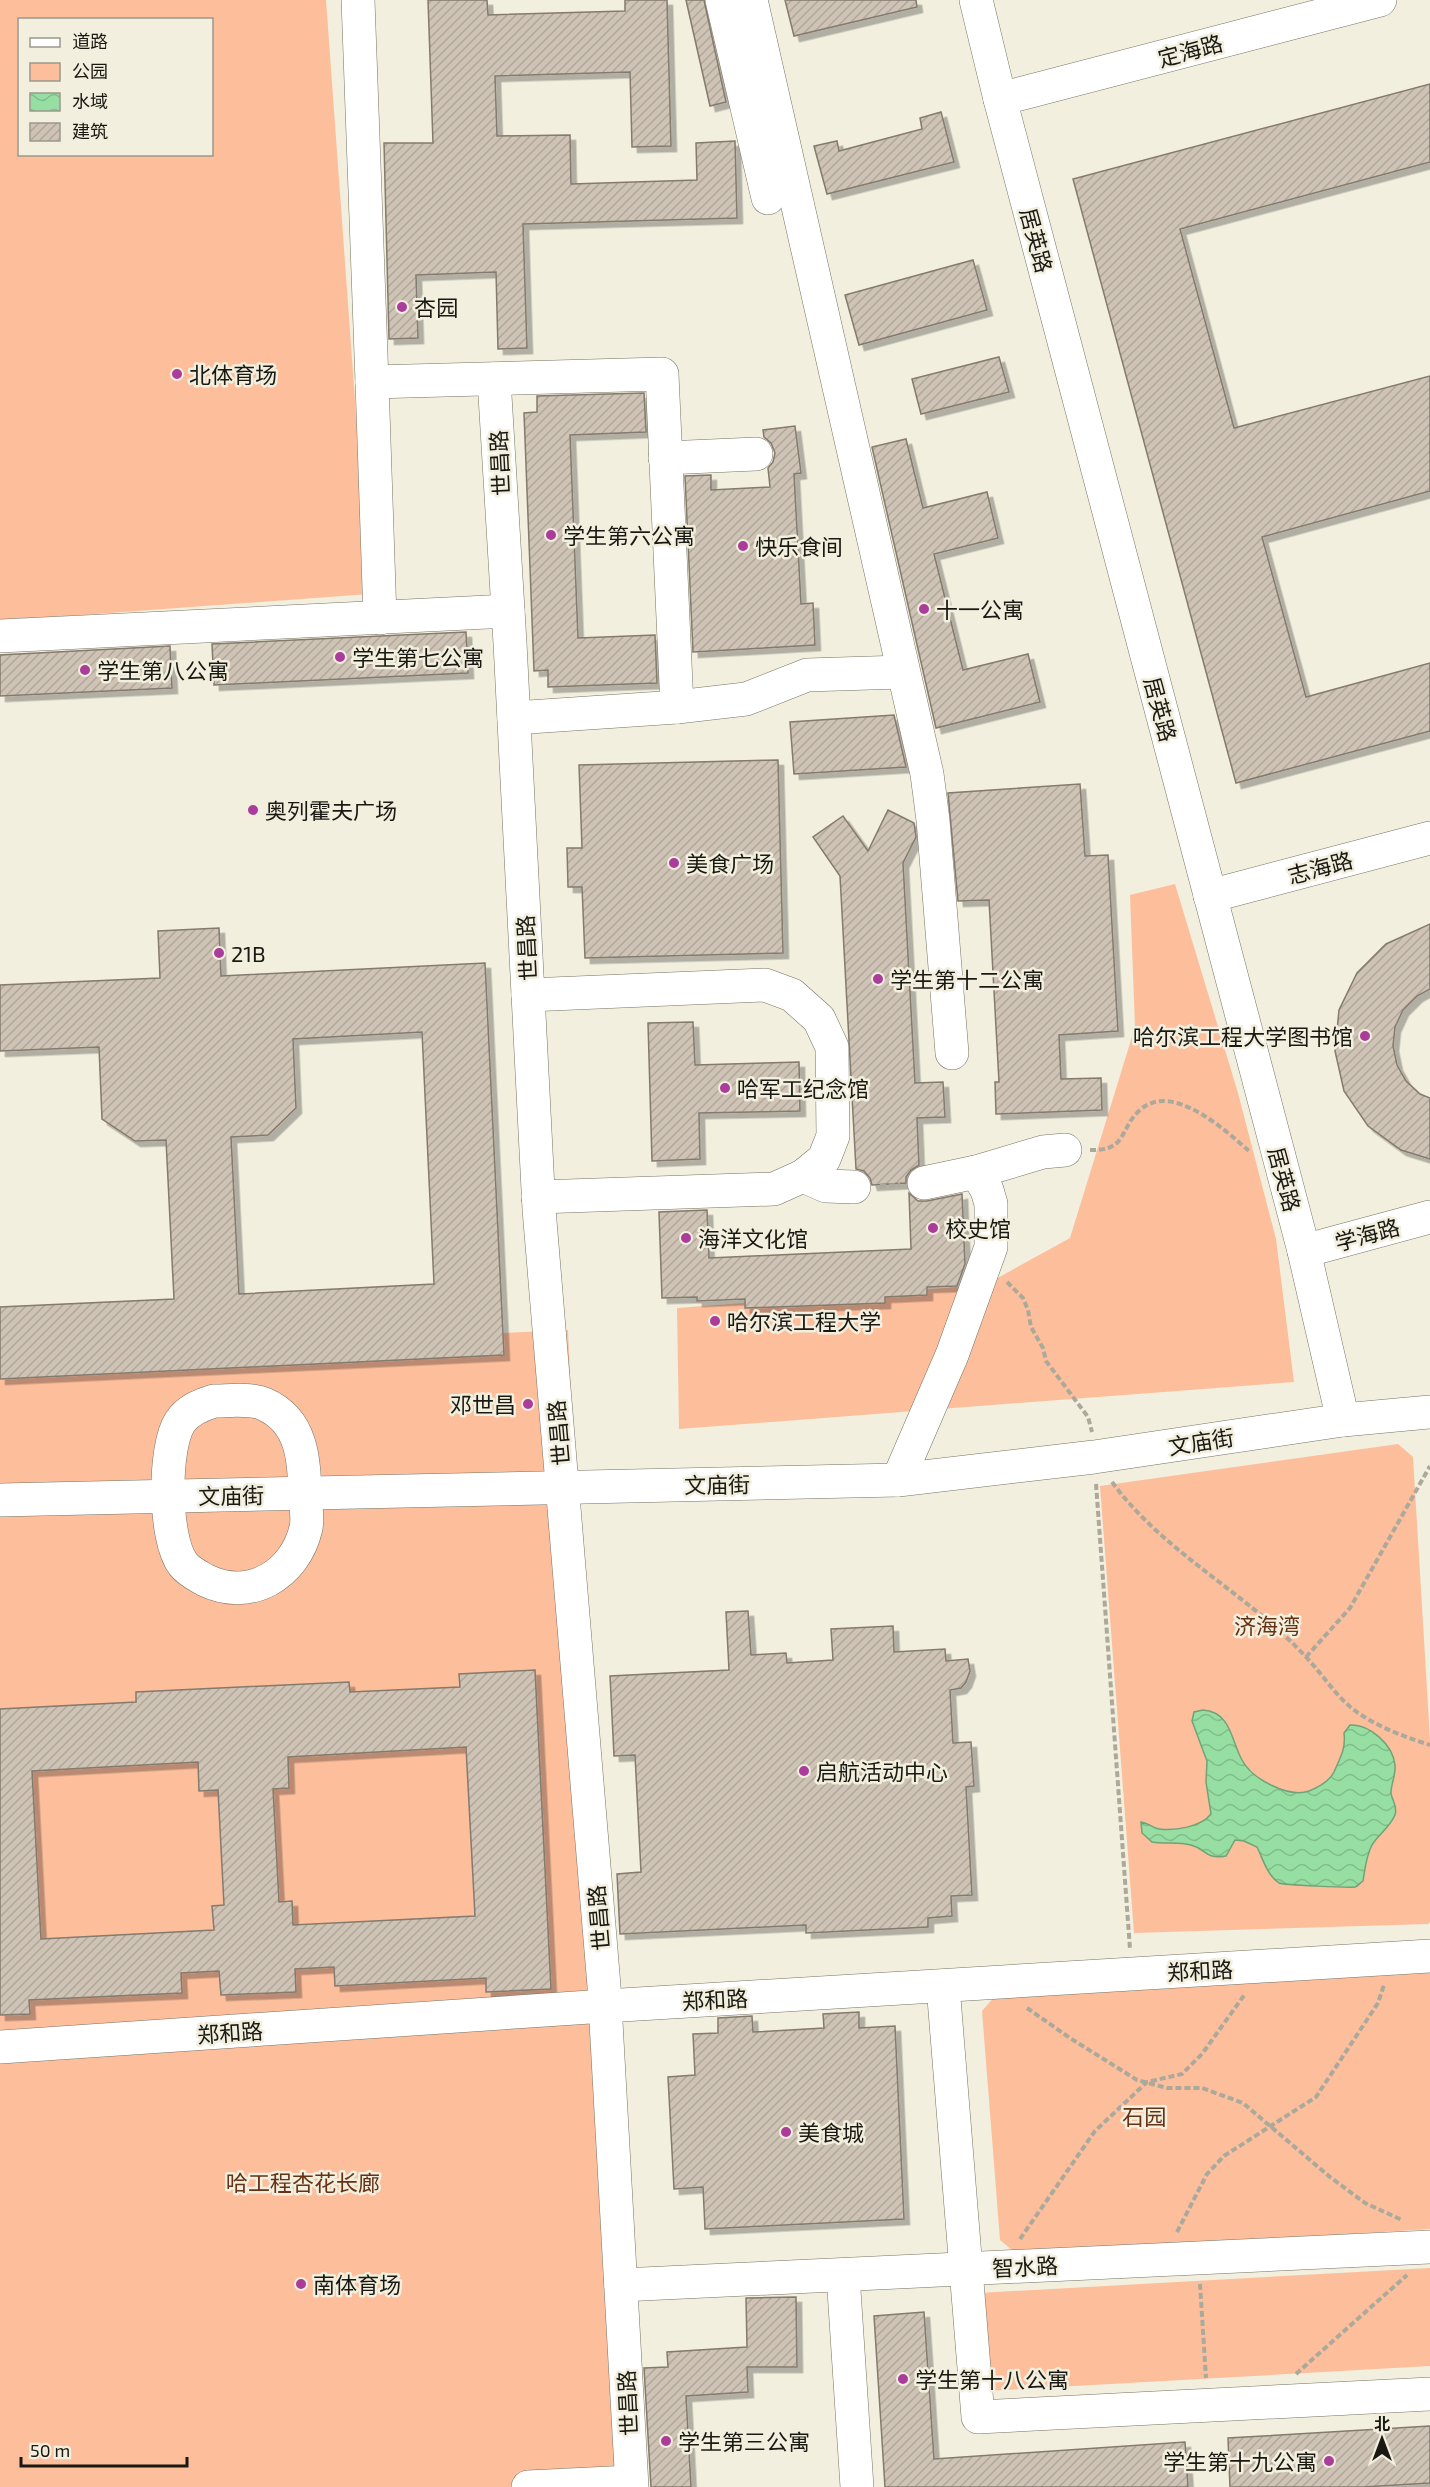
<svg xmlns="http://www.w3.org/2000/svg" width="1430" height="2487" font-family="'Exo 2','Noto Sans SC',sans-serif">
	<defs>
		<pattern id="water-waves" width="16" height="10" patternUnits="userSpaceOnUse" patternTransform="scale(1.5)"><rect width="16" height="10" fill="#96dea2"/><path d="M0 5q4-4 8 0t8 0" fill="none" stroke="#81be8a"/></pattern>
		<pattern id="building-hatch" width="6" height="6" patternUnits="userSpaceOnUse" patternTransform="scale(1.5)"><rect width="6" height="6" fill="#cec3b5"/><path d="M-1 1l2-2M0 6l6-6M5 7l2-2" fill="none" stroke="#b0a79b"/></pattern>
		<filter id="shadow"><feDropShadow dx="5.5" dy="5.5" stdDeviation="0" flood-color="#0004"/></filter>
	</defs>
	<rect width="100%" height="100%" fill="#f2efde"/>
	<g fill="#fdbe9c" fill-rule="evenodd">
		<path d="M0 0H326L369 594 0 621ZM20 20H212V154H20Z"/>
		<path d="M1175 884 1238 1093 1276 1239 1294 1382 679 1429 677 1308 985 1285 1070 1238 1135 1027 1130 895Z"/>
		<path d="M568 1330 620 2487H0V1356Z"/>
		<path d="M1398 1444 1413 1457 1430 1739V1922L1428 1924 1134 1933 1100 1486Z"/>
		<path d="M1430 1970V2229L1018 2255 1000 2240 982 2011 996 1995Z"/>
		<path d="M1430 2268V2366L985 2391 979 2293Z"/>
	</g>
	<path fill="url(#water-waves)" stroke="#70a377" stroke-width="1.5" d="M1203 1710C1231 1712 1231 1740 1242 1760 1252 1779 1288 1798 1309 1791 1319 1787 1329 1782 1334 1772 1340 1758 1346 1749 1344 1733L1350 1725C1370 1724 1393 1745 1395 1765 1396 1775 1391 1784 1391 1793 1392 1801 1398 1806 1395 1815 1390 1827 1379 1834 1372 1845 1366 1856 1365 1869 1363 1881 1360 1883 1358 1886 1355 1887 1350 1888 1283 1885 1279 1883 1267 1875 1263 1859 1257 1847L1244 1841 1235 1840 1226 1856C1205 1860 1207 1849 1191 1845 1179 1842 1165 1844 1152 1842L1142 1833 1141 1822C1149 1823 1152 1828 1159 1829 1175 1831 1201 1827 1211 1814L1206 1782 1207 1761 1192 1721 1194 1712Z"/>
	<g fill="url(#building-hatch)" stroke="#847a6d" stroke-width="1.5" fill-rule="evenodd" filter="url(#shadow)">
		<path d="M428 0H487L488 15 625 11V0H667L671 146 632 147 630 72 495 76 497 136 570 135 571 184 697 180 696 143 735 141 737 218 523 224 527 348 498 349 496 272 416 275 418 338 389 339 384 143H433Z"/>
		<path d="M686 0H704L726 102 710 106Z"/>
		<path d="M785 0H916L917 7 794 36Z"/>
		<path d="M1430 84V162L1180 229 1234 428 1430 376V491L1262 537 1306 697 1430 663V731L1236 783 1073 179Z"/>
		<path d="M941 112 954 162 827 194 814 146 837 141 839 151 922 129 920 118Z"/>
		<path d="M973 260 987 310 859 345 845 295Z"/>
		<path d="M999 357 1009 392 921 414 912 379Z"/>
		<path d="M644 393 646 432 570 435 578 638 655 635 657 683 548 687V670L534 671 524 413 537 412V396Z"/>
		<path d="M795 426 801 473 794 474 801 604 813 603 815 645 693 652 685 476 711 475V490L770 487 768 468 773 462 775 453 771 443 764 437 763 430Z"/>
		<path d="M906 439 923 508 987 492 998 538 934 554 963 670 1028 654 1040 702 936 728 872 447Z"/>
		<path d="M466 632 468 673 214 685 212 644Z"/>
		<path d="M170 646 172 688 0 696V655Z"/>
		<path d="M894 715 906 767 794 774 790 722Z"/>
		<path d="M778 760 783 953 585 958 582 887H568L567 848H582L579 765Z"/>
		<path d="M1080 784 1085 856 1108 855 1118 1031 1059 1035 1061 1079 1101 1078 1102 1110 996 1114 995 1082H999L989 900 958 901 948 793Z"/>
		<path d="M888 810 914 823 916 837 903 863 915 1083 943 1082 945 1117 917 1118 919 1165 911 1170 906 1177V1183L872 1185 870 1178 864 1171 856 1169 840 876 813 837 843 816 868 851Z"/>
		<path d="M1430 924V989L1417 996 1403 1010 1395 1027 1393 1046 1397 1065 1406 1081 1420 1094 1430 1098V1159L1401 1150 1368 1126 1344 1091 1335 1051 1339 1010 1357 973 1386 944Z"/>
		<path d="M219 928 221 976 485 963 504 1355 0 1379V1307L174 1299 166 1140 135 1141 102 1119 99 1047 0 1051V985L160 978 158 931ZM422 1032 434 1284 239 1294 231 1137 268 1135 296 1108 293 1039Z"/>
		<path d="M693 1022 695 1065 799 1062 800 1111 699 1113 700 1159 652 1161 648 1023Z"/>
		<path d="M909 1193 918 1201H927L962 1194 965 1264 957 1286 927 1287V1295L885 1297V1303L745 1308V1299L697 1301V1297L662 1298 659 1212 707 1210 709 1258 911 1249Z"/>
		<path d="M748 1611 751 1655 786 1653 787 1663 833 1660 831 1629 893 1626 894 1652 945 1649 946 1661 968 1659 970 1671 966 1682 961 1688 950 1690 953 1743 971 1742 974 1786 966 1787 972 1895 951 1896 952 1916 928 1918V1927L806 1933V1925L620 1934 617 1874 641 1872 635 1755 614 1756 610 1676 729 1670 726 1612Z"/>
		<path d="M535 1670 551 1989 486 1992V1978L335 1986 334 1967 295 1969 296 1992 221 1995 219 1971 181 1973 182 1993 29 2000 30 2014 0 2015V1709L136 1702V1692L349 1682 350 1692 460 1687 459 1674ZM466 1747 475 1916 293 1925 292 1901 279 1902 273 1789 289 1788 288 1757ZM198 1762 199 1791 218 1790 224 1905 212 1906 214 1930 41 1939 32 1771Z"/>
		<path d="M859 2012V2028L895 2026 904 2219 705 2229 703 2187 674 2189 668 2077 695 2075 693 2034 718 2033V2018L752 2016 753 2032 824 2028 823 2014Z"/>
		<path d="M796 2297 797 2367H747L748 2392 686 2396 691 2487H651L644 2368 668 2367 667 2352 747 2347 746 2298Z"/>
		<path d="M924 2312 934 2459 1185 2442 1188 2487H885L874 2316Z"/>
		<path d="M1430 2426V2483L1363 2487H1230L1228 2438Z"/>
	</g>
	<g fill="none" stroke-linecap="round" stroke-linejoin="round">
		<g stroke="#767364" stroke-width="34">
			<g id="minor">
				<path d="M358 0 372 382 662 374 677 707"/>
				<path d="M722 0 768 198"/>
				<path d="M751 0 927 774 933 820 952 1053"/>
				<path d="M976 0 1000 99 1304 1251 1343 1420"/>
				<path d="M1000 99 1380 0"/>
				<path d="M494 379 510 643 539 1209 604 1986 632 2487"/>
				<path d="M372 382 380 618"/>
				<path d="M665 458 756 454"/>
				<path d="M0 636 508 611"/>
				<path d="M514 718 677 707 746 699 807 675 902 672"/>
				<path d="M1210 896 1430 838"/>
				<path d="M528 995 765 985 792 995 819 1019 832 1047 833 1136 824 1159 803 1176 774 1189 538 1197"/>
				<path d="M803 1176 826 1186 854 1187"/>
				<path d="M924 1183 976 1172 1043 1152 1065 1150"/>
				<path d="M1304 1251 1430 1217"/>
				<path d="M214 1401C228 1401 250 1398 264 1404 303 1421 304 1460 305 1497 306 1507 308 1519 306 1528 295 1575 250 1602 205 1580 198 1576 188 1571 183 1564 164 1540 163 1448 180 1422 188 1410 201 1405 214 1401Z"/>
				<path d="M898 1480 952 1355 991 1247V1204L987 1190 976 1172"/>
				<path d="M0 1500 898 1480 1094 1457 1343 1420 1430 1412"/>
				<path d="M943 1986 978 2417 1430 2394"/>
				<path d="M0 2047 605 2006 1430 1956"/>
				<path d="M843 2275 857 2487"/>
				<path d="M621 2285 1430 2247"/>
				<path d="M528 2487 631 2482"/>
			</g>
		</g>
		<g stroke="#aba99c" stroke-width="4" stroke-dasharray="6 3" stroke-linecap="butt">
			<path d="M1090 1150C1128 1151 1118 1130 1140 1110 1172 1081 1225 1130 1249 1151"/>
			<path d="M880 1186 900 1185"/>
			<path d="M1007 1282 1023 1298 1028 1310 1031 1327 1043 1348 1046 1361 1088 1417 1092 1432"/>
			<path d="M1112 1482C1164 1553 1247 1593 1306 1657 1326 1678 1338 1701 1363 1716 1383 1729 1408 1738 1430 1745"/>
			<path d="M1096 1484 1130 1949"/>
			<path d="M1306 1657 1350 1608 1430 1466"/>
			<path d="M1027 2008 1070 2038 1137 2080 1167 2088H1202L1243 2103 1330 2177 1365 2203 1402 2220"/>
			<path d="M1177 2232 1207 2174 1224 2156 1316 2097 1378 2003 1384 1985"/>
			<path d="M1020 2239 1095 2131 1147 2082 1182 2074 1202 2054 1245 1994"/>
			<path d="M1200 2284 1206 2378"/>
			<path d="M1296 2374 1407 2275"/>
		</g>
		<use href="#minor" stroke="#fff" stroke-width="33"/>
	</g>
	<g fill="#aa3c9a" stroke="#f2efde" stroke-width="2">
		<circle cx="402" cy="307" r="6"/>
		<circle cx="177" cy="374" r="6"/>
		<circle cx="551" cy="535" r="6"/>
		<circle cx="743" cy="546" r="6"/>
		<circle cx="924" cy="609" r="6"/>
		<circle cx="340" cy="657" r="6"/>
		<circle cx="85" cy="670" r="6"/>
		<circle cx="253" cy="810" r="6"/>
		<circle cx="674" cy="863" r="6"/>
		<circle cx="219" cy="953" r="6"/>
		<circle cx="878" cy="979" r="6"/>
		<circle cx="1365" cy="1036" r="6"/>
		<circle cx="725" cy="1088" r="6"/>
		<circle cx="933" cy="1228" r="6"/>
		<circle cx="686" cy="1238" r="6"/>
		<circle cx="715" cy="1321" r="6"/>
		<circle cx="528" cy="1404" r="6"/>
		<circle cx="804" cy="1771" r="6"/>
		<circle cx="786" cy="2132" r="6"/>
		<circle cx="301" cy="2284" r="6"/>
		<circle cx="903" cy="2379" r="6"/>
		<circle cx="666" cy="2441" r="6"/>
		<circle cx="1329" cy="2461" r="6"/>
	</g>
	<g text-anchor="middle" dominant-baseline="central" stroke-width="5" stroke-linejoin="round" paint-order="stroke">
		<g font-size="22" fill="#191812" stroke="#f2efde">
			<text transform="translate(1190 50) rotate(-15)">定海路</text>
			<text transform="translate(1037 240) rotate(75)">居英路</text>
			<text transform="translate(499 463) rotate(-93)">世昌路</text>
			<text transform="translate(1161 709) rotate(75)">居英路</text>
			<text transform="translate(1320 867) rotate(-15)">志海路</text>
			<text transform="translate(526 948) rotate(-93)">世昌路</text>
			<text transform="translate(1285 1179) rotate(75)">居英路</text>
			<text transform="translate(1367 1234) rotate(-15)">学海路</text>
			<text transform="translate(558 1433) rotate(-95)">世昌路</text>
			<text transform="translate(1201 1441) rotate(-9)">文庙街</text>
			<text transform="translate(717 1484) rotate(-1)">文庙街</text>
			<text transform="translate(231 1495) rotate(-1)">文庙街</text>
			<text transform="translate(598 1918) rotate(-95)">世昌路</text>
			<text transform="translate(1200 1970) rotate(-3)">郑和路</text>
			<text transform="translate(715 1999) rotate(-3)">郑和路</text>
			<text transform="translate(230 2032) rotate(-4)">郑和路</text>
			<text transform="translate(1025 2266) rotate(-3)">智水路</text>
			<text transform="translate(627 2403) rotate(-93)">世昌路</text>
		</g>
		<g font-size="22" fill="#191812" stroke="#f2efde" text-anchor="start">
			<text x="414" y="307">杏园</text>
			<text x="189" y="374">北体育场</text>
			<text x="563" y="535">学生第六公寓</text>
			<text x="755" y="546">快乐食间</text>
			<text x="936" y="609">十一公寓</text>
			<text x="352" y="657">学生第七公寓</text>
			<text x="97" y="670">学生第八公寓</text>
			<text x="265" y="810">奥列霍夫广场</text>
			<text x="686" y="863">美食广场</text>
			<text x="231" y="953">21B</text>
			<text x="890" y="979">学生第十二公寓</text>
			<text x="1353" y="1036" text-anchor="end">哈尔滨工程大学图书馆</text>
			<text x="737" y="1088">哈军工纪念馆</text>
			<text x="945" y="1228">校史馆</text>
			<text x="698" y="1238">海洋文化馆</text>
			<text x="727" y="1321">哈尔滨工程大学</text>
			<text x="516" y="1404" text-anchor="end">邓世昌</text>
			<text x="816" y="1771">启航活动中心</text>
			<text x="798" y="2132">美食城</text>
			<text x="313" y="2284">南体育场</text>
			<text x="915" y="2379">学生第十八公寓</text>
			<text x="678" y="2441">学生第三公寓</text>
			<text x="1317" y="2461" text-anchor="end">学生第十九公寓</text>
		</g>
		<g font-size="22" fill="#653214" stroke="#f2efde">
			<text x="1267" y="1625">济海湾</text>
			<text x="1144" y="2116">石园</text>
			<text x="303" y="2182">哈工程杏花长廊</text>
		</g>
	</g>
	<rect x="18" y="18" width="195" height="138" fill="#f2efde" stroke="#9b998c" stroke-width="1.5"/>
	<rect x="30" y="38" width="30" height="9" fill="#ffffff" stroke="#9b998c" stroke-width="1.5"/>
	<text x="72" y="48" font-size="18" fill="#191812">道路</text>
	<rect x="30" y="63" width="30" height="18" fill="#fdbe9c" stroke="#9b998c" stroke-width="1.5"/>
	<text x="72" y="78" font-size="18" fill="#191812">公园</text>
	<rect x="30" y="93" width="30" height="18" fill="url(#water-waves)" stroke="#9b998c" stroke-width="1.5"/>
	<text x="72" y="108" font-size="18" fill="#191812">水域</text>
	<rect x="30" y="123" width="30" height="18" fill="url(#building-hatch)" stroke="#9b998c" stroke-width="1.5"/>
	<text x="72" y="138" font-size="18" fill="#191812">建筑</text>
	<g transform="translate(1382 2439)" stroke="#f2efde" stroke-width="4.5" paint-order="stroke">
	<path d="M0-4.5L10 22L0 15L-10 22Z" fill="#191812"/>
	<text y="-9" font-size="16" font-weight="bold" text-anchor="middle" fill="#191812">北</text>
	</g>
	<path d="M21 2457v9h166v-9" fill="none" stroke="#191812" stroke-width="3"/>
	<text x="30" y="2457" font-size="18" fill="#191812" stroke="#f2efde" stroke-width="4.5" paint-order="stroke">50 m</text>
</svg>
